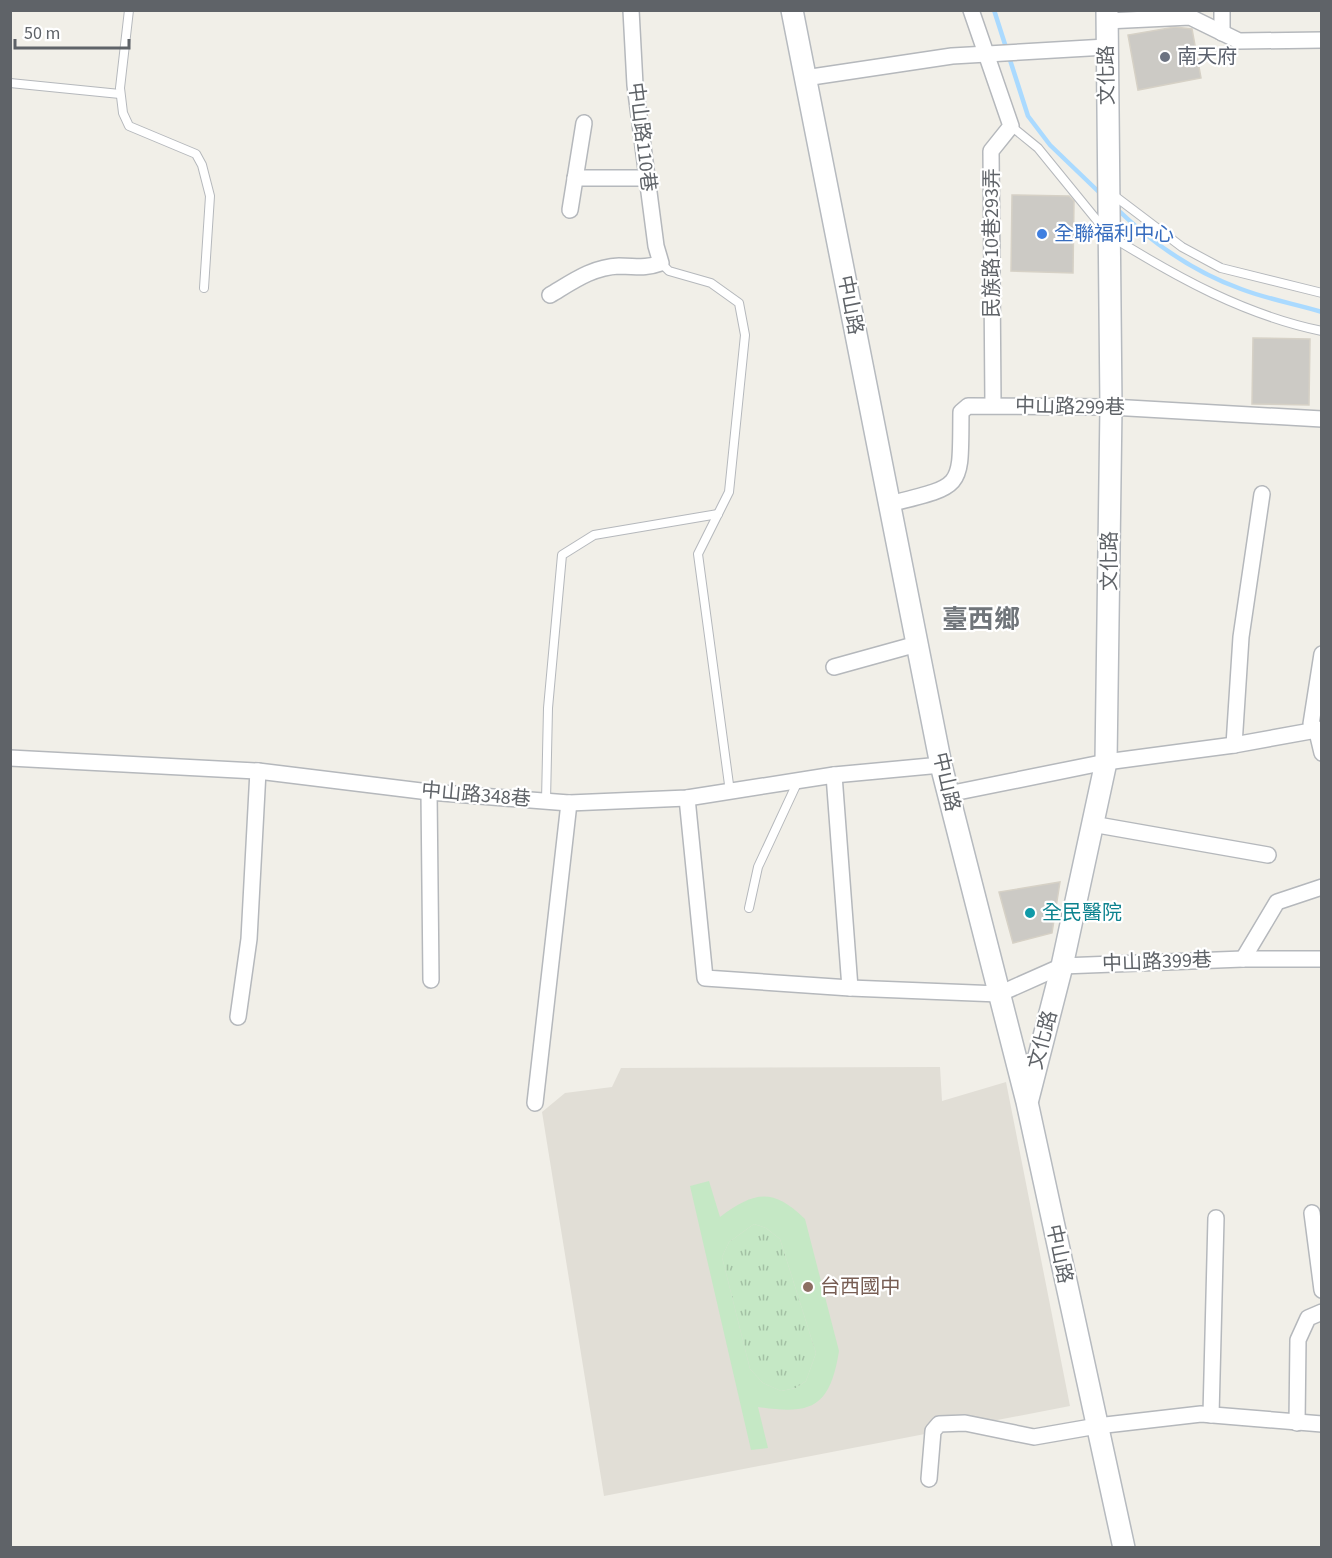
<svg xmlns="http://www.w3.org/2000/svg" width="1332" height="1558" font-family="'Source Sans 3','Noto Sans TC',sans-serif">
	<defs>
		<pattern id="grass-tufts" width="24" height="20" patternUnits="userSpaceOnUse" patternTransform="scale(1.5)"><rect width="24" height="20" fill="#c5e8c5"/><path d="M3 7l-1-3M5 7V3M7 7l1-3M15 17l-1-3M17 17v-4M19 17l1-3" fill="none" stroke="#a3c0a4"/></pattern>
	</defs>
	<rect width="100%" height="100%" fill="#f1efe8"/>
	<path fill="#e1ded6" d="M940 1067 942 1101 1006 1082 1070 1406 604 1496 542 1112 565 1093 612 1087 621 1068Z"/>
	<path fill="url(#grass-tufts)" d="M754 1224 766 1228 780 1239 816 1353 806 1381 796 1388 781 1391 763 1383 750 1369 722 1257 729 1242Z"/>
	<path fill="#c5e8c5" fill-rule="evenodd" d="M709 1181 720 1217C754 1192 772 1187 805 1219L839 1351C830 1408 811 1415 758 1407L768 1448 751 1450 690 1186ZM754 1224 766 1228 780 1239 816 1353 806 1381 796 1388 781 1391 763 1383 750 1369 722 1257 729 1242Z"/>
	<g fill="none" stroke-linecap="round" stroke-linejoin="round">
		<g stroke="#aadaff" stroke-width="4.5">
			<path d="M994 10 1028 116 1050 145 1102 195"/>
			<path d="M1117 209C1152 243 1194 272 1241 289 1267 299 1295 304 1322 312"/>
		</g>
	</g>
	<g fill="#cccac5" stroke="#d6d1c6" stroke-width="1.5">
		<path d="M1175 27 1192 29 1201 78 1138 90 1128 35Z"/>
		<path d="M1012 195 1069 196 1074 201 1073 273 1011 271Z"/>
		<path d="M1253 338 1310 339 1309 405 1252 404Z"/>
		<path d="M1060 882 1052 933 1013 943 999 892Z"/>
	</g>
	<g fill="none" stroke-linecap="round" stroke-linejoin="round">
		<g stroke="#b5b8bc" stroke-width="10">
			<g id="lane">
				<path d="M129 10 120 88 123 113 129 126 196 154 202 165 210 196 204 288"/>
				<path d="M10 83 120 94"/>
				<path d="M1011 126 1038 148 1104 229"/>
				<path d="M1112 194 1182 247 1221 268 1322 293"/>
				<path d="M1112 237C1178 278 1245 315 1322 331"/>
				<path d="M661 263 669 271 711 283 739 303 745 335 729 492 698 554 730 792"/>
				<path d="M546 801 548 708 562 555 594 535 718 514"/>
				<path d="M749 908 758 867 798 781"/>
			</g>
		</g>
		<g stroke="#b5b8bc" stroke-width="18">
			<g id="street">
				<path d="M971 10 1011 126 991 151 993 405"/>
				<path d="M1222 10V33"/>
				<path d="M1106 21 1190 17 1239 41 1322 40"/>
				<path d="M805 78 952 56 1106 47"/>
				<path d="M575 178H647"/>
				<path d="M570 210 584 123"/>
				<path d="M550 295C572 282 592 267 619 266 637 266 644 269 661 263L656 246 635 85 631 10"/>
				<path d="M889 504C966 485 960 489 961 412L968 406 1111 407 1322 419"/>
				<path d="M1322 654 1311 724 1317 732 1322 753"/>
				<path d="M834 667 917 644"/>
				<path d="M1234 745 1241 637 1262 494"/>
				<path d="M10 758 258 771 429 792 569 803 687 798 834 775 941 765"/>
				<path d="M834 775 850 988"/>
				<path d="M429 792 431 980"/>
				<path d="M948 794 1106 762 1234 745 1322 729"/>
				<path d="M687 798 705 978 850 988 999 994 1062 966 1243 959H1322"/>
				<path d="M1092 824 1268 855"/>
				<path d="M1243 959 1277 902 1322 887"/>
				<path d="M238 1017 249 939 258 771"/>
				<path d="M535 1103 569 803"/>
				<path d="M1312 1213 1322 1290"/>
				<path d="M1211 1415 1216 1218"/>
				<path d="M1297 1423 1298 1340 1308 1318 1322 1312"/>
				<path d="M929 1479 933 1431 939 1424 965 1423 1034 1437 1097 1426 1201 1414 1322 1424"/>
			</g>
		</g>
		<g stroke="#b6babf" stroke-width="24">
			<g id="secondary">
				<path d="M792 10 941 765 1027 1102 1124 1548"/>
				<path d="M1028 1099 1062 966 1106 762 1111 407 1107 10"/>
			</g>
		</g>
		<use href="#lane" stroke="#fff" stroke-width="8"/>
		<use href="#street" stroke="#fff" stroke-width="15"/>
		<use href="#secondary" stroke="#fff" stroke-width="21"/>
	</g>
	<circle fill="#6b7280" stroke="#fff" stroke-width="2" cx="1165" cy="57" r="6"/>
	<circle fill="#3f7fe0" stroke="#fff" stroke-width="2" cx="1042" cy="234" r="6"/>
	<circle fill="#0f9aa8" stroke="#fff" stroke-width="2" cx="1030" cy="913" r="6"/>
	<circle fill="#8d6e63" stroke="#fff" stroke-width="2" cx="808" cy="1287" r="6"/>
	<g text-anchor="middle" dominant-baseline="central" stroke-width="4.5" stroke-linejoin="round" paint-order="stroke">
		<g font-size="20" fill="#5b616d" stroke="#fff" text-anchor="start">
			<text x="1177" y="57">南天府</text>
		</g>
		<g font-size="20" fill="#5f6368" stroke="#fff">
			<text transform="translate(1107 75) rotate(-91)">文化路</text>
			<text transform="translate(642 137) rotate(83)">中山路110巷</text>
			<text transform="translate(992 243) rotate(-90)">民族路10巷293弄</text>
			<text transform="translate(850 305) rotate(79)">中山路</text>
			<text transform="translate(1070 407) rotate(1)">中山路299巷</text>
			<text transform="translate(1110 561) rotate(-90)">文化路</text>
			<text transform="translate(946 782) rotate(77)">中山路</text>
			<text transform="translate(476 795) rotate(5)">中山路348巷</text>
			<text transform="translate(1157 962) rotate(-2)">中山路399巷</text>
			<text transform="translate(1043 1040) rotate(-75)">文化路</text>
			<text transform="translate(1059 1254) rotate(78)">中山路</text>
		</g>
		<g font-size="20" fill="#366cbe" stroke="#fff" text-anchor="start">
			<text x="1054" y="234">全聯福利中心</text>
		</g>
		<g font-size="20" fill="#0d838f" stroke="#fff" text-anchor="start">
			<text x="1042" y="913">全民醫院</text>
		</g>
		<g font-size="20" fill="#785e54" stroke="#fff" text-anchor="start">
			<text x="820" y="1287">台西國中</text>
		</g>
		<g font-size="26" font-weight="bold" fill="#70757a" stroke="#fff">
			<text x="981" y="619">臺西鄉</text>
		</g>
	</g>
	<rect width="1332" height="1558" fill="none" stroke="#5f6368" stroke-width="24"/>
	<path d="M15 39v9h114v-9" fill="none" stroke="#5f6368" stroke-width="3"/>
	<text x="24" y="39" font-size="18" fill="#5f6368" stroke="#ffffff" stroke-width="4.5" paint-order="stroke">50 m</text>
</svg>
